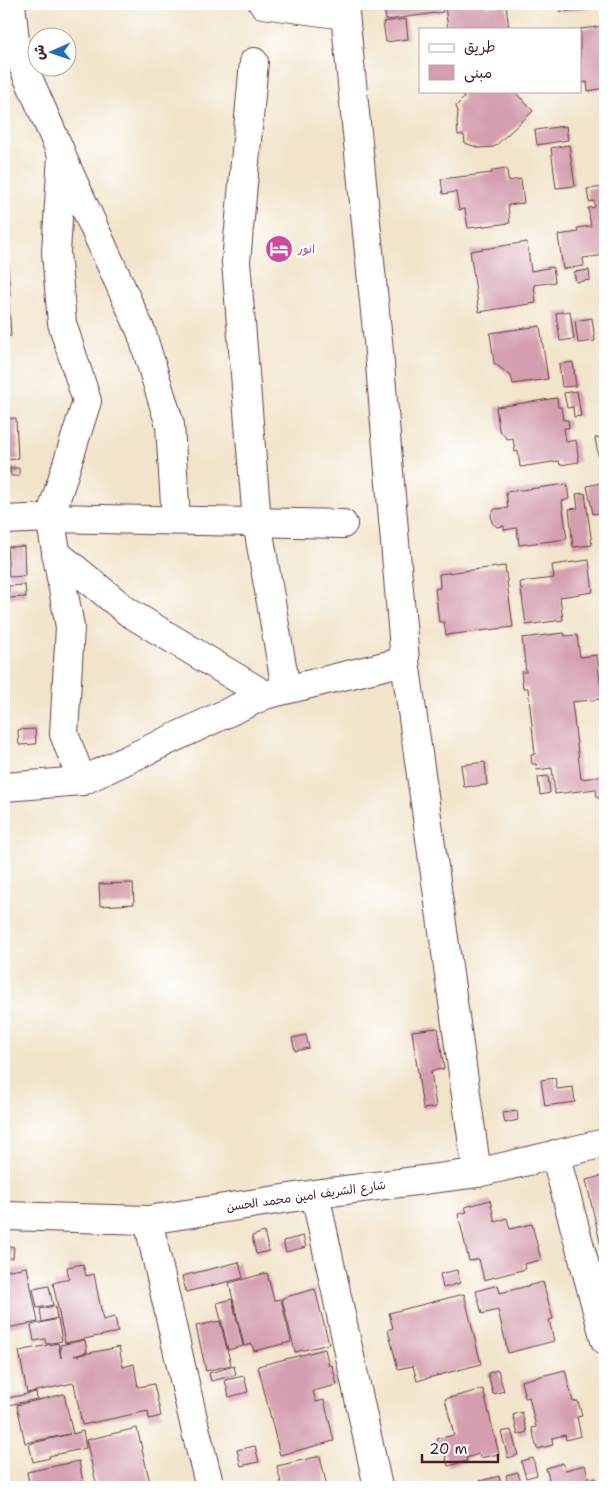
<svg xmlns="http://www.w3.org/2000/svg" width="609" height="1491" font-family="'Shantell Sans','Playpen Sans Arabic',sans-serif">
	<rect width="100%" height="100%" fill="#fff"/>
	<filter id="ink" filterUnits="userSpaceOnUse"><feTurbulence type="fractalNoise" baseFrequency=".02" numOctaves="2"/><feDisplacementMap in="SourceGraphic" scale="10" xChannelSelector="R" yChannelSelector="G"/><feConvolveMatrix kernelMatrix="1 2 1 2 8 2 1 2 1" color-interpolation-filters="sRGB"/></filter>
	<filter id="wash" filterUnits="userSpaceOnUse"><feTurbulence type="fractalNoise" baseFrequency=".0096" numOctaves="4" result="noise"/><feDisplacementMap in="SourceGraphic" scale="20" xChannelSelector="R" yChannelSelector="G"/><feGaussianBlur stdDeviation="1.12" result="paint"/><feColorMatrix in="noise" values="0 0 0 0 0 0 0 0 0 0 0 0 0 0 0 0 0 1.4 0 .05"/><feComposite in="paint" operator="in"/></filter>
	<g filter="url(#wash)">
		<rect width="100%" height="100%" fill="#f1e4ca"/>
		<g id="blocks">
			<g fill="#d49eae">
				<path d="M420 4H441L443 12 386 20 384 9Z"/>
				<path d="M458 4H486V7L506 5 509 29H448L445 6Z"/>
				<path d="M560 4H605V6L561 12Z"/>
				<path d="M406 19 408 39 386 42 383 22Z"/>
				<path d="M605 26V88L588 91 587 82 580 83V29Z"/>
				<path d="M462 91H514L533 111 494 147 479 148 465 143 464 135H458L457 122 458 112 456 106 464 98Z"/>
				<path d="M566 126 568 140 537 145 535 130Z"/>
				<path d="M569 145 575 186 556 188 551 148Z"/>
				<path d="M507 168 508 181 521 179 524 203 508 205 510 223 468 228 465 209 459 210 456 192 443 194 441 179 492 173V170Z"/>
				<path d="M605 187V255L583 258 584 266 563 269 558 235 578 232 577 228 591 226 588 208 595 207 594 201 589 202 587 189Z"/>
				<path d="M527 242 531 271 553 267 555 282 534 285 536 303 479 312 470 251Z"/>
				<path d="M4 265H8L10 296H4Z"/>
				<path d="M589 270 590 280 576 282 574 272Z"/>
				<path d="M4 303H9L11 336 4 337Z"/>
				<path d="M570 311 574 339 560 341 556 313Z"/>
				<path d="M592 318 595 341 578 343 575 321Z"/>
				<path d="M540 326 548 379 513 384 511 376 494 363 490 333Z"/>
				<path d="M573 362 576 386 562 387 559 364Z"/>
				<path d="M577 391 581 416 574 417 573 407 567 408 564 393Z"/>
				<path d="M557 398 558 407H561L563 420H568L569 428H564L566 442 576 440 579 462 560 465 559 461 520 467 518 451 515 452 513 438 507 439 499 430 496 407Z"/>
				<path d="M16 418 18 459 6 460 4 419Z"/>
				<path d="M605 436V463L600 464 595 438Z"/>
				<path d="M10 468H19V476H11Z"/>
				<path d="M605 482V512L593 514 587 486Z"/>
				<path d="M567 484 569 499 562 501 567 539 519 545 517 528 504 530V526L497 527 492 523 491 514 495 509 508 508 506 492Z"/>
				<path d="M585 493 592 545 573 547 569 509 578 508 576 494Z"/>
				<path d="M24 546 25 576 9 577 7 547Z"/>
				<path d="M589 560 593 592 560 597 563 620 526 625 520 582 554 578 552 565Z"/>
				<path d="M505 566 513 627 446 635 444 622H439L435 589 440 588 439 574Z"/>
				<path d="M25 585 26 597 9 598V586Z"/>
				<path d="M564 633 565 636 577 635 580 657 597 655 602 699 572 702 581 779 605 776V797L597 798 596 789 555 794 552 768 537 770 536 764H532L531 755 535 754 528 688H523L521 672H526L522 638Z"/>
				<path d="M35 729 36 744 19 745 18 730Z"/>
				<path d="M485 762 487 785 464 787 461 765Z"/>
				<path d="M548 776 550 793 540 795 538 777Z"/>
				<path d="M133 883 134 904 100 906 99 884Z"/>
				<path d="M438 1028 444 1069 431 1071 436 1107 423 1109 412 1031Z"/>
				<path d="M306 1035 309 1048 295 1051 292 1038Z"/>
				<path d="M555 1078 557 1089 573 1087 575 1102 545 1106 541 1080Z"/>
				<path d="M517 1111 518 1120 505 1123 503 1113Z"/>
				<path d="M605 1175V1260H604L586 1180Z"/>
				<path d="M490 1200 495 1222 507 1218 510 1229 532 1224 541 1260 524 1264 526 1269 484 1280 479 1259 469 1261 458 1214 467 1212 465 1207Z"/>
				<path d="M264 1232 269 1251 256 1254 252 1236Z"/>
				<path d="M303 1236 306 1247 286 1252 283 1241Z"/>
				<path d="M4 1246 14 1247 13 1258H4Z"/>
				<path d="M239 1262 243 1278 186 1292 182 1276Z"/>
				<path d="M83 1264 86 1276 94 1274 103 1320 115 1317 118 1332 65 1343 53 1283 69 1279 67 1267Z"/>
				<path d="M27 1267 38 1322 7 1328 4 1312V1271Z"/>
				<path d="M457 1270 460 1283 443 1288 440 1274Z"/>
				<path d="M267 1273 274 1300 281 1299 291 1342 254 1351 252 1344 244 1346 229 1283Z"/>
				<path d="M543 1282 553 1319 549 1320 554 1341 508 1353 498 1310 482 1314 476 1291 498 1285 500 1293Z"/>
				<path d="M49 1286 53 1305 37 1308 33 1289Z"/>
				<path d="M315 1289 329 1344 295 1352 282 1298Z"/>
				<path d="M464 1294 481 1364 417 1381 413 1366 398 1369 388 1330 393 1328 389 1313Z"/>
				<path d="M232 1299 243 1346 228 1350 217 1303Z"/>
				<path d="M55 1306 57 1318 42 1322 40 1309Z"/>
				<path d="M58 1319 62 1341 46 1344 45 1339 34 1341 31 1325Z"/>
				<path d="M220 1321 231 1365 206 1371 196 1326Z"/>
				<path d="M85 1340 87 1352 74 1356 119 1347 123 1367 134 1364 138 1387 154 1384 161 1416 149 1419 148 1411 82 1425 74 1383 27 1393 19 1351 58 1343 61 1358 60 1345Z"/>
				<path d="M325 1349 329 1366 332 1365 337 1385 313 1391 316 1402 324 1400 334 1441 280 1455 258 1366Z"/>
				<path d="M234 1366 236 1375 211 1381 209 1373Z"/>
				<path d="M498 1370 504 1391 493 1394 488 1373Z"/>
				<path d="M565 1370 573 1402 578 1401 582 1416 577 1417 581 1436 566 1440 565 1435 552 1438 553 1445 537 1449 532 1428 536 1427 529 1397 525 1398 521 1381Z"/>
				<path d="M244 1376 248 1392 229 1397 225 1380Z"/>
				<path d="M483 1389 499 1454 480 1458 479 1454 466 1458 467 1461 448 1466 444 1450 440 1451 437 1439 454 1435 445 1399Z"/>
				<path d="M36 1392 37 1399 4 1406V1399Z"/>
				<path d="M64 1394 73 1434 83 1431 86 1448 49 1456 50 1458 33 1462 29 1444 70 1434 25 1443 17 1405Z"/>
				<path d="M522 1412 527 1432 518 1435 513 1415Z"/>
				<path d="M137 1428 151 1487H97L86 1440Z"/>
				<path d="M511 1430 518 1455 508 1458 501 1432Z"/>
				<path d="M255 1446 259 1462 241 1466 237 1450Z"/>
				<path d="M320 1456 327 1487H282L277 1466Z"/>
				<path d="M533 1458 537 1475 526 1478 521 1461Z"/>
				<path d="M79 1461 84 1487H30L27 1472Z"/>
				<path d="M563 1463 565 1470 585 1465 589 1480 596 1478 599 1487H536L550 1483 546 1468Z"/>
				<path d="M518 1472 522 1487H509L506 1475Z"/>
				<path d="M499 1476 502 1487H457Z"/>
			</g>
		</g>
	</g>
	<g filter="url(#ink)">
		<use href="#blocks" fill-opacity="0" stroke="#633d43" stroke-width="1"/>
		<g fill="none" stroke-linecap="round" stroke-linejoin="round">
			<g stroke="#633d43" stroke-width="30">
				<g id="minor">
					<path d="M11 4 16 50 62 155 56 252 62 323 87 401 50 518 70 627 64 734 82 781"/>
					<path d="M263 4 345 15"/>
					<path d="M344 4 378 341 405 661 477 1173"/>
					<path d="M254 62 236 262 257 522 286 689"/>
					<path d="M63 159 141 331 170 425 176 520"/>
					<path d="M4 520 50 518 343 524"/>
					<path d="M56 553 128 612 265 695"/>
					<path d="M4 787 82 781 265 695 405 661"/>
					<path d="M555 1154 605 1340"/>
					<path d="M315 1194 378 1487"/>
					<path d="M4 1216 148 1220 315 1194 477 1173 605 1143"/>
					<path d="M148 1220 196 1432 210 1487"/>
				</g>
			</g>
			<use href="#minor" stroke="#fff" stroke-width="28"/>
		</g>
	</g>
	<defs>
		<g id="hotel-disc" transform="scale(1.4375)"><circle r="9.5" fill="#d1479c" stroke="#fff"/><path d="M-6-4.5h1.5V1H6V5H4.5V3h-9V5H-6ZM-4 0a1.8 1.8 0 1 1 3.6 0ZM.5 0V-2.5h3Q6-2.5 6 0Z" fill="#fff"/></g>
	</defs>
	<g fill-rule="evenodd">
		<use href="#hotel-disc" x="279" y="249"/>
	</g>
	<g text-anchor="middle" dominant-baseline="central" stroke-width="4.5" stroke-linejoin="round" paint-order="stroke">
		<g font-size="12" fill="#b23c85" stroke="#fff" text-anchor="start">
			<text x="298" y="249">انور</text>
		</g>
		<g font-size="12" fill="#4a1f2b" stroke="#fff">
			<text transform="translate(306 1196) rotate(-8)">شارع الشريف امين محمد الحسن</text>
		</g>
	</g>
	<rect width="609" height="1491" fill="none" stroke="#fff" stroke-width="20"/>
	<rect x="419" y="28" width="162" height="65" fill="#ffffff" stroke="#b7a5aa"/>
	<rect x="429" y="44" width="25" height="8" fill="#ffffff" stroke="#b7a5aa"/>
	<text x="464" y="52" font-size="15" fill="#4a1f2b">طريق</text>
	<rect x="429" y="65" width="25" height="15" fill="#d49eae" stroke="#b7a5aa"/>
	<text x="464" y="78" font-size="15" fill="#4a1f2b">مبنى</text>
	<g transform="translate(52 52) rotate(268)"><circle r="24" fill="#ffffff" stroke="#b7a5aa"/>
	<path d="M0-4L9 19L0 12L-9 19Z" fill="#1f6fb2"/>
	<text y="-8" font-size="14" font-weight="bold" text-anchor="middle" fill="#4a1f2b">ش</text>
	</g>
	<path d="M422 1454v8h76v-8" fill="none" stroke="#4a1f2b" stroke-width="2.5"/>
	<text x="429" y="1454" font-size="15" fill="#4a1f2b" stroke="#ffffff" stroke-width="4" paint-order="stroke">20 m</text>
</svg>
